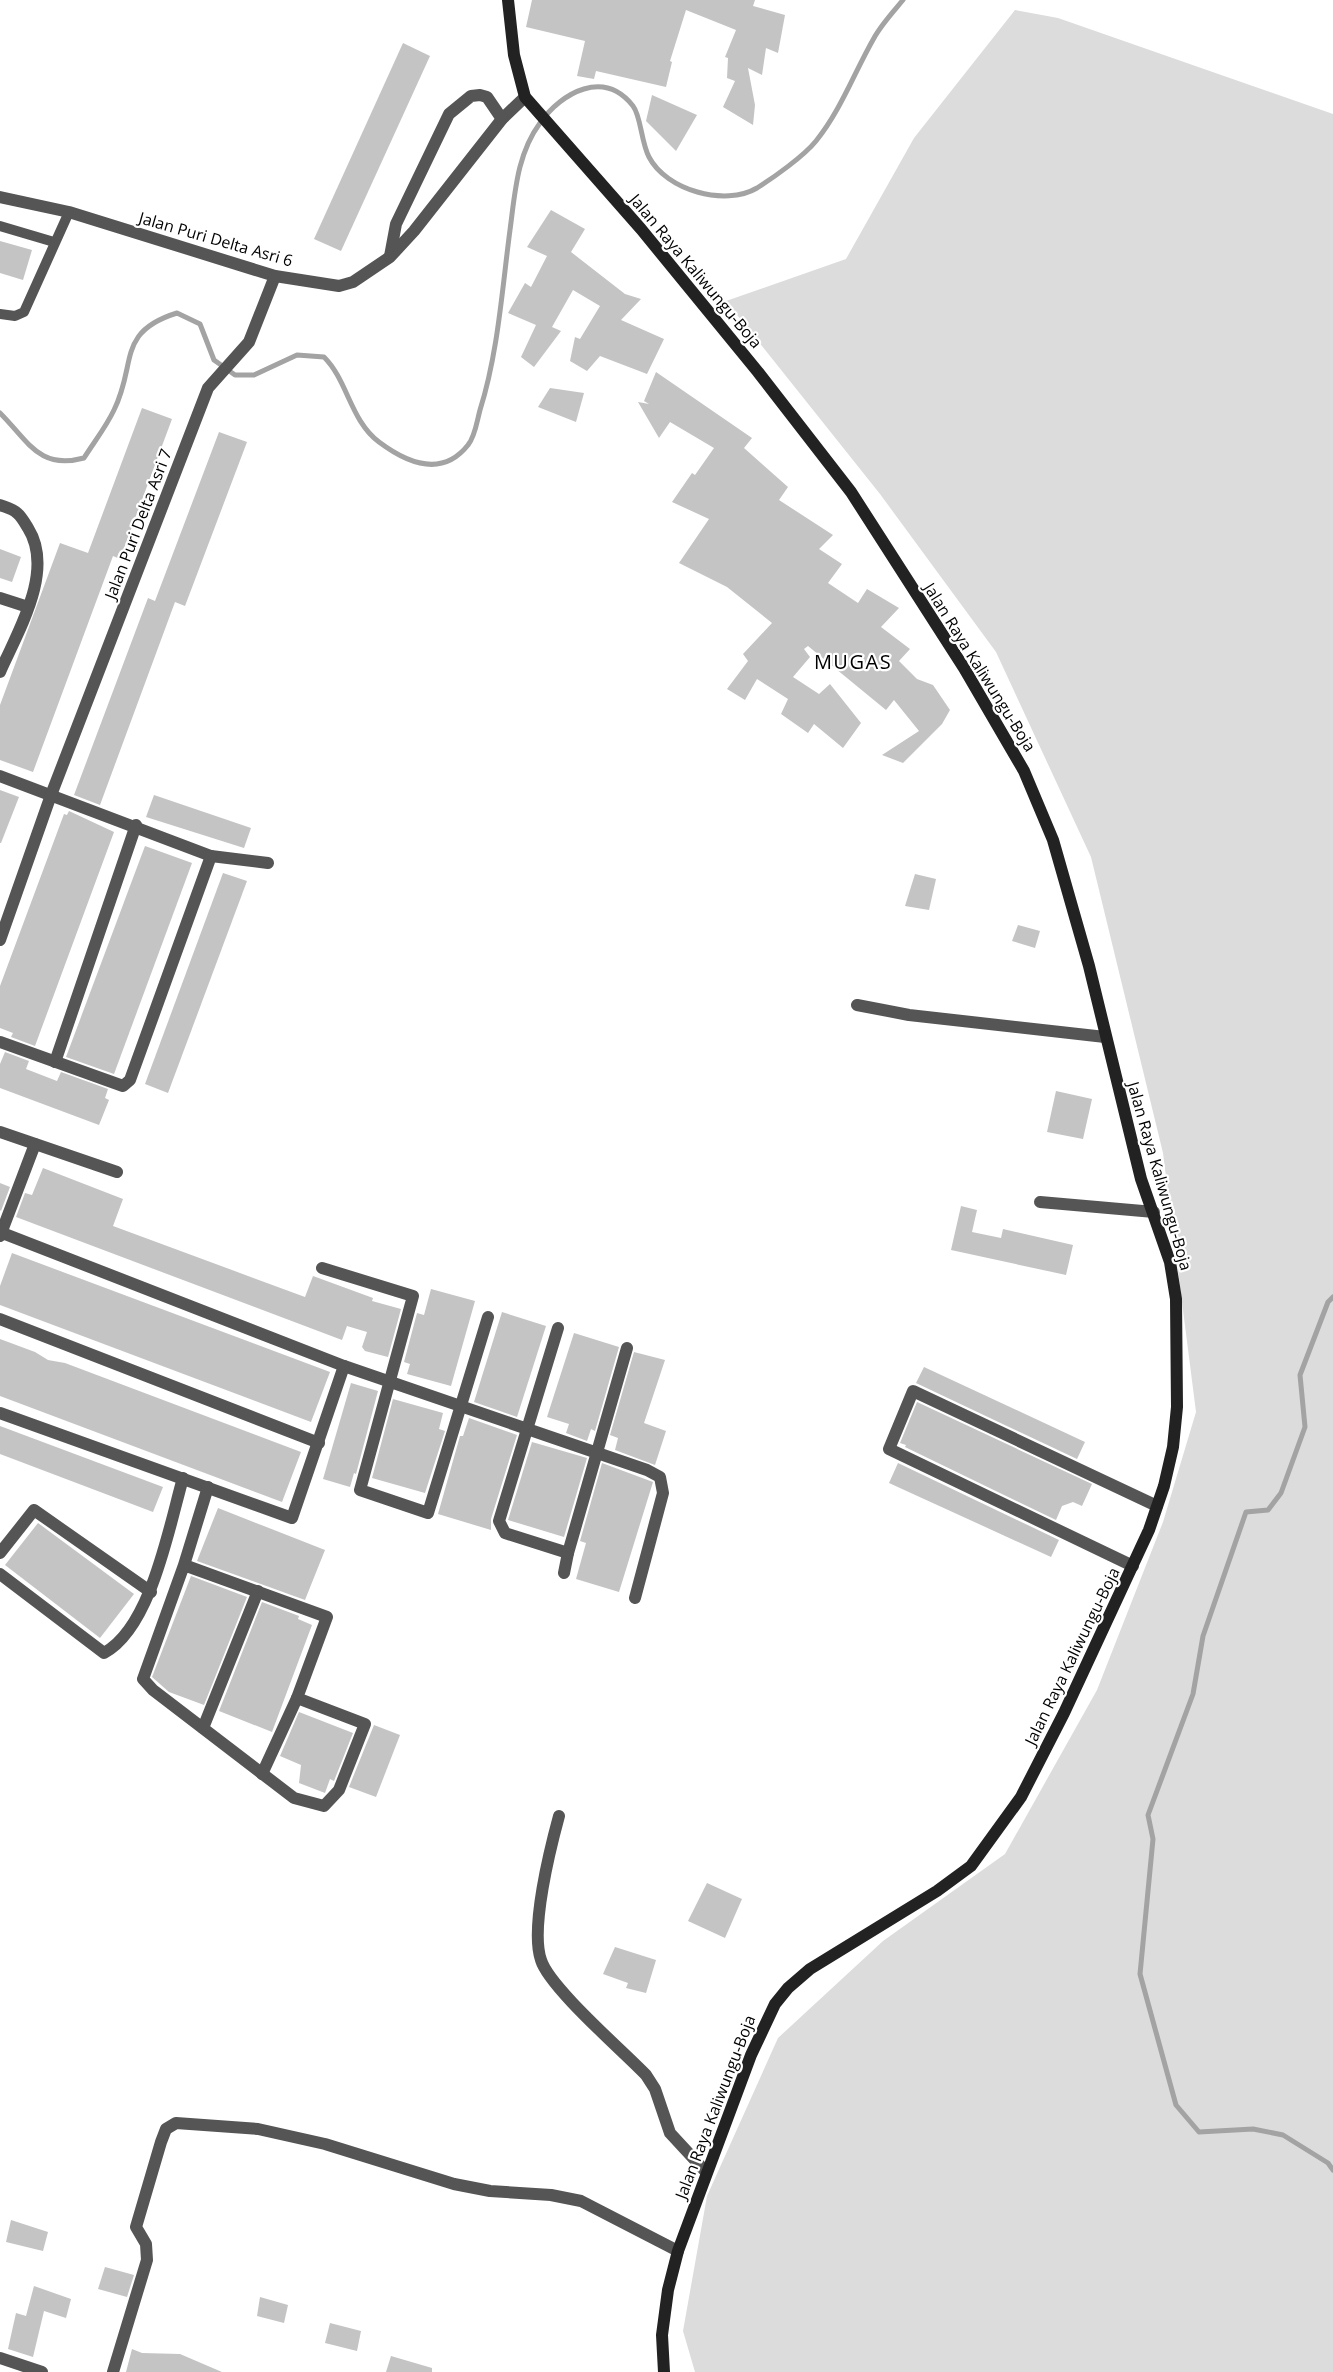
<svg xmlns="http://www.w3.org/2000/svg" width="1333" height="2372" font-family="'Open Sans',sans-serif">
	<rect width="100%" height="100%" fill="#fff"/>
	<path fill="#dcdcdc" d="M1015 10 1058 18 1333 114V2372H695L683 2331 707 2196 778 2038 883 1941 1005 1854 1097 1690 1163 1522 1196 1412 1163 1153 1091 857 996 652 880 494 726 301 846 259 914 138Z"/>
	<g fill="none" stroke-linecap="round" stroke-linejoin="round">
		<g stroke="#a3a3a3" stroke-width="5">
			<path d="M0 413C29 442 39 470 84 458 94 442 106 427 114 410 137 364 116 332 177 313L200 324 214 360 235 375H254L297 355 324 357C348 381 350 420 379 442 407 463 442 478 468 445 475 437 477 421 480 410 498 353 502 290 510 230 515 193 517 154 540 123 562 92 604 69 633 106 641 116 641 142 649 157 666 190 725 207 757 188 773 178 804 156 816 141 841 110 854 73 874 38 881 25 893 12 903 0"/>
			<path d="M1333 1297 1328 1302 1300 1375 1305 1427 1281 1493 1268 1510 1246 1512 1203 1636 1193 1694 1148 1815 1153 1839 1140 1974 1176 2105 1199 2132 1253 2129 1283 2135 1328 2163 1333 2170"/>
		</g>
	</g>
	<g fill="#c4c4c4">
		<path d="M532 0H755L753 6 785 15 778 53 766 48 762 75 748 68 755 105 753 125 723 107 735 81 727 78 728 58 725 57 736 30 686 10 670 61 672 62 666 87 596 71 594 79 577 76 585 41 526 27Z"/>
		<path d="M403 43 430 56 341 251 314 239Z"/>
		<path d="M652 95 697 115 676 151 646 121Z"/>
		<path d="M551 210 585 229 571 252 625 294 641 299 621 320 664 339 647 374 600 356 587 371 570 361 575 337 580 339 600 306 573 290 552 327 561 331 534 367 521 357 536 325 508 313 525 283 531 287 547 256 527 247Z"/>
		<path d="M0 241 32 250 23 280 0 273Z"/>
		<path d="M656 372 752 438 744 448 788 487 779 500 833 535 819 549 842 564 828 583 858 603 867 589 899 608 881 627 910 649 899 661 917 679 933 685 950 710 942 724 903 763 882 755 919 731 894 700 886 710 808 646 804 649 810 657 793 677 819 694 830 684 861 723 843 748 814 724 808 733 781 714 788 699 757 679 745 700 727 689 748 661 743 654 772 623 727 587 679 563 709 519 672 502 692 473 695 475 714 448 670 422 659 438 638 402 649 404 644 401Z"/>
		<path d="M550 388 584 393 576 422 538 407Z"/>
		<path d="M142 408 172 419 120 559 113 556 33 772 0 760V705L60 543 88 553Z"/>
		<path d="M219 432 247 442 185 606 175 602 100 805 74 795 148 598 155 601Z"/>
		<path d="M0 549 21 557 12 582 0 578Z"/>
		<path d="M0 790 19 797 1 843H0Z"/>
		<path d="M154 795 251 828 244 848 146 817Z"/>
		<path d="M69 811 114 832 35 1046 11 1037 13 1033 0 1028V986L64 814 67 815Z"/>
		<path d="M145 846 192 863 114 1074 66 1057Z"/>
		<path d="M223 873 247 881 168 1093 145 1084Z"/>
		<path d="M915 874 936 879 929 910 905 906Z"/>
		<path d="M1018 925 1040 931 1035 948 1012 941Z"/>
		<path d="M5 1052 29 1061 26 1069 57 1081 61 1072 108 1089 105 1098 109 1100 99 1125 0 1088V1064Z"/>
		<path d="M1056 1091 1092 1099 1083 1139 1047 1132Z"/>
		<path d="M43 1168 123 1199 113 1226 305 1297 313 1276 373 1298 372 1301 401 1309 388 1357 365 1351 362 1347 367 1332 347 1326 342 1340 16 1217 25 1193 32 1195Z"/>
		<path d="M0 1183 10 1187 1 1211 0 1210Z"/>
		<path d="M961 1206 977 1210 972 1232 1001 1238 1003 1229 1073 1245 1066 1275 951 1250Z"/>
		<path d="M12 1253 330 1372 311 1422 0 1305V1286Z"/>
		<path d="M431 1289 475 1301 451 1386 407 1374 410 1364 404 1362 417 1313 424 1315Z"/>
		<path d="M502 1312 546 1326 517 1417 474 1402Z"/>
		<path d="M574 1333 619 1347 595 1431 591 1429 587 1441 566 1433 569 1424 547 1417Z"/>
		<path d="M0 1339 35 1352 48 1360 65 1363 301 1452 282 1502 0 1396Z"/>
		<path d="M634 1352 665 1360 644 1423 666 1431 655 1465 615 1450 618 1438 610 1435Z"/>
		<path d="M924 1367 1085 1442 1077 1459 916 1383Z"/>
		<path d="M351 1383 378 1391 356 1474 354 1473 350 1487 323 1479Z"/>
		<path d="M393 1399 443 1413 439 1429 445 1431 425 1493 372 1478Z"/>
		<path d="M917 1402 1092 1484 1082 1506 1073 1502 1062 1506 1056 1520 905 1447 906 1445 900 1443Z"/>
		<path d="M469 1418 517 1435 491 1519V1530L438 1514 460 1436H463Z"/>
		<path d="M0 1426 163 1487 153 1512 0 1454Z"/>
		<path d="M532 1442 587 1458 564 1537 508 1520Z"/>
		<path d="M602 1463 653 1482 619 1592 576 1579 586 1543 580 1541Z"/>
		<path d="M898 1463 1059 1540 1051 1557 889 1483Z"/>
		<path d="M218 1508 325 1550 305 1600 197 1561Z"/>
		<path d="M38 1523 134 1594 100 1638 5 1565Z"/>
		<path d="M191 1576 247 1597 204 1705 169 1692 152 1677Z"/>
		<path d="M262 1602 299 1616 298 1619 312 1625 272 1732 219 1711Z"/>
		<path d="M299 1712 353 1733 334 1781 330 1779 325 1793 299 1783 301 1765 280 1756Z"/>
		<path d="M374 1725 400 1735 376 1797 349 1787Z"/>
		<path d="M707 1883 742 1899 725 1938 688 1921Z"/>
		<path d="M615 1947 656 1960 646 1993 626 1988 628 1983 603 1974Z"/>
		<path d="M11 2220 48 2232 43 2251 6 2242Z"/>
		<path d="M105 2267 134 2275 127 2297 98 2289Z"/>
		<path d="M34 2286 71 2299 66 2318 44 2311 33 2357 8 2349 16 2313 26 2316Z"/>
		<path d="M260 2297 288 2305 284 2323 257 2316Z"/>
		<path d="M330 2323 361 2331 357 2351 325 2343Z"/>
		<path d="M132 2349 142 2353 180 2354 222 2372H126Z"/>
		<path d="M391 2356 432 2368V2372H386Z"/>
	</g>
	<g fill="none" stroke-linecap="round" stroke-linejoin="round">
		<g stroke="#555" stroke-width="10">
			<path d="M0 226 54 242"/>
			<path d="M0 314 15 316 24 312 69 212"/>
		</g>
		<g stroke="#555" stroke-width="12">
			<path d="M0 197 69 212 275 276 339 286 353 282 390 257 414 231 502 119 525 97"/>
			<path d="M390 256 396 224 449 114 471 96 480 95 487 97 502 119"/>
			<path d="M0 505C5 507 13 509 17 513 21 516 25 523 28 528 55 571 18 631 0 672"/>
			<path d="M0 598 28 607"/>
			<path d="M0 776 211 856 268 863"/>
			<path d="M0 940 51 795 208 388 249 342 275 276"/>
			<path d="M857 1005 909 1015 1105 1037"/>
			<path d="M0 1042 123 1086 130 1080 211 856"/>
			<path d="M55 1062 136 825"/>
			<path d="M0 1132 117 1172"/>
			<path d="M1040 1202 1154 1212"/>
			<path d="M0 1232 344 1366 647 1470 660 1477 663 1493 635 1598"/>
			<path d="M0 1236 35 1144"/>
			<path d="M322 1268 413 1296 360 1490 428 1513 488 1317"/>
			<path d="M0 1319 319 1443"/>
			<path d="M558 1328 499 1521 505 1533 568 1553 564 1573"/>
			<path d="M0 1413 292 1518 344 1366"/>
			<path d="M0 1553 34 1510 151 1592"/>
			<path d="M568 1553 627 1348"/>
			<path d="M184 1565 327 1617 297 1698 365 1724 339 1790 324 1806 294 1798 153 1690 143 1679 184 1565 208 1487"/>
			<path d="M1133 1566 889 1449 913 1391 1157 1506"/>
			<path d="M0 1574 104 1653C151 1628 169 1527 183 1478"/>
			<path d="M203 1728 258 1591"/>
			<path d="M262 1774 297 1698"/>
			<path d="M559 1816C550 1849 530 1929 541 1960 549 1987 623 2051 646 2075L655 2089 670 2133 706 2172"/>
			<path d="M0 2358 42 2372"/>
			<path d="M113 2372 147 2260 146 2244 136 2227 161 2142 166 2129 176 2123 258 2129 325 2144 454 2184 490 2191 551 2195 581 2201 678 2251"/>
		</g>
		<path stroke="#222" stroke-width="12" d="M508 0 514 55 525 97 641 229 758 372 851 492 964 668 1024 771 1053 840 1089 966 1141 1179 1170 1262 1176 1299 1177 1407 1173 1447 1164 1486 1149 1530 1064 1713 1021 1797 971 1866 937 1891 810 1969 788 1988 775 2004 751 2055 678 2251 668 2290 662 2335 664 2372"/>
	</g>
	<g text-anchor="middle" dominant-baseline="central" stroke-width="4.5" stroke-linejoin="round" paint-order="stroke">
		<g font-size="16" fill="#000" stroke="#fff">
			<text transform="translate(216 239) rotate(16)">Jalan Puri Delta Asri 6</text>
			<text transform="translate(696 271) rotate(50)">Jalan Raya Kaliwungu-Boja</text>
			<text transform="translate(138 524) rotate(-69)">Jalan Puri Delta Asri 7</text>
			<text transform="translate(980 667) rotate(58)">Jalan Raya Kaliwungu-Boja</text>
			<text transform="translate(1160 1176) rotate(74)">Jalan Raya Kaliwungu-Boja</text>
			<text transform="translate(1072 1656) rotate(-64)">Jalan Raya Kaliwungu-Boja</text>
			<text transform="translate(715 2107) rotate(-69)">Jalan Raya Kaliwungu-Boja</text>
		</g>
		<g font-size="20" letter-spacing="1.5" fill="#000" stroke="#fff">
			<text x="853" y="661">MUGAS</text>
		</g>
	</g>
</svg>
